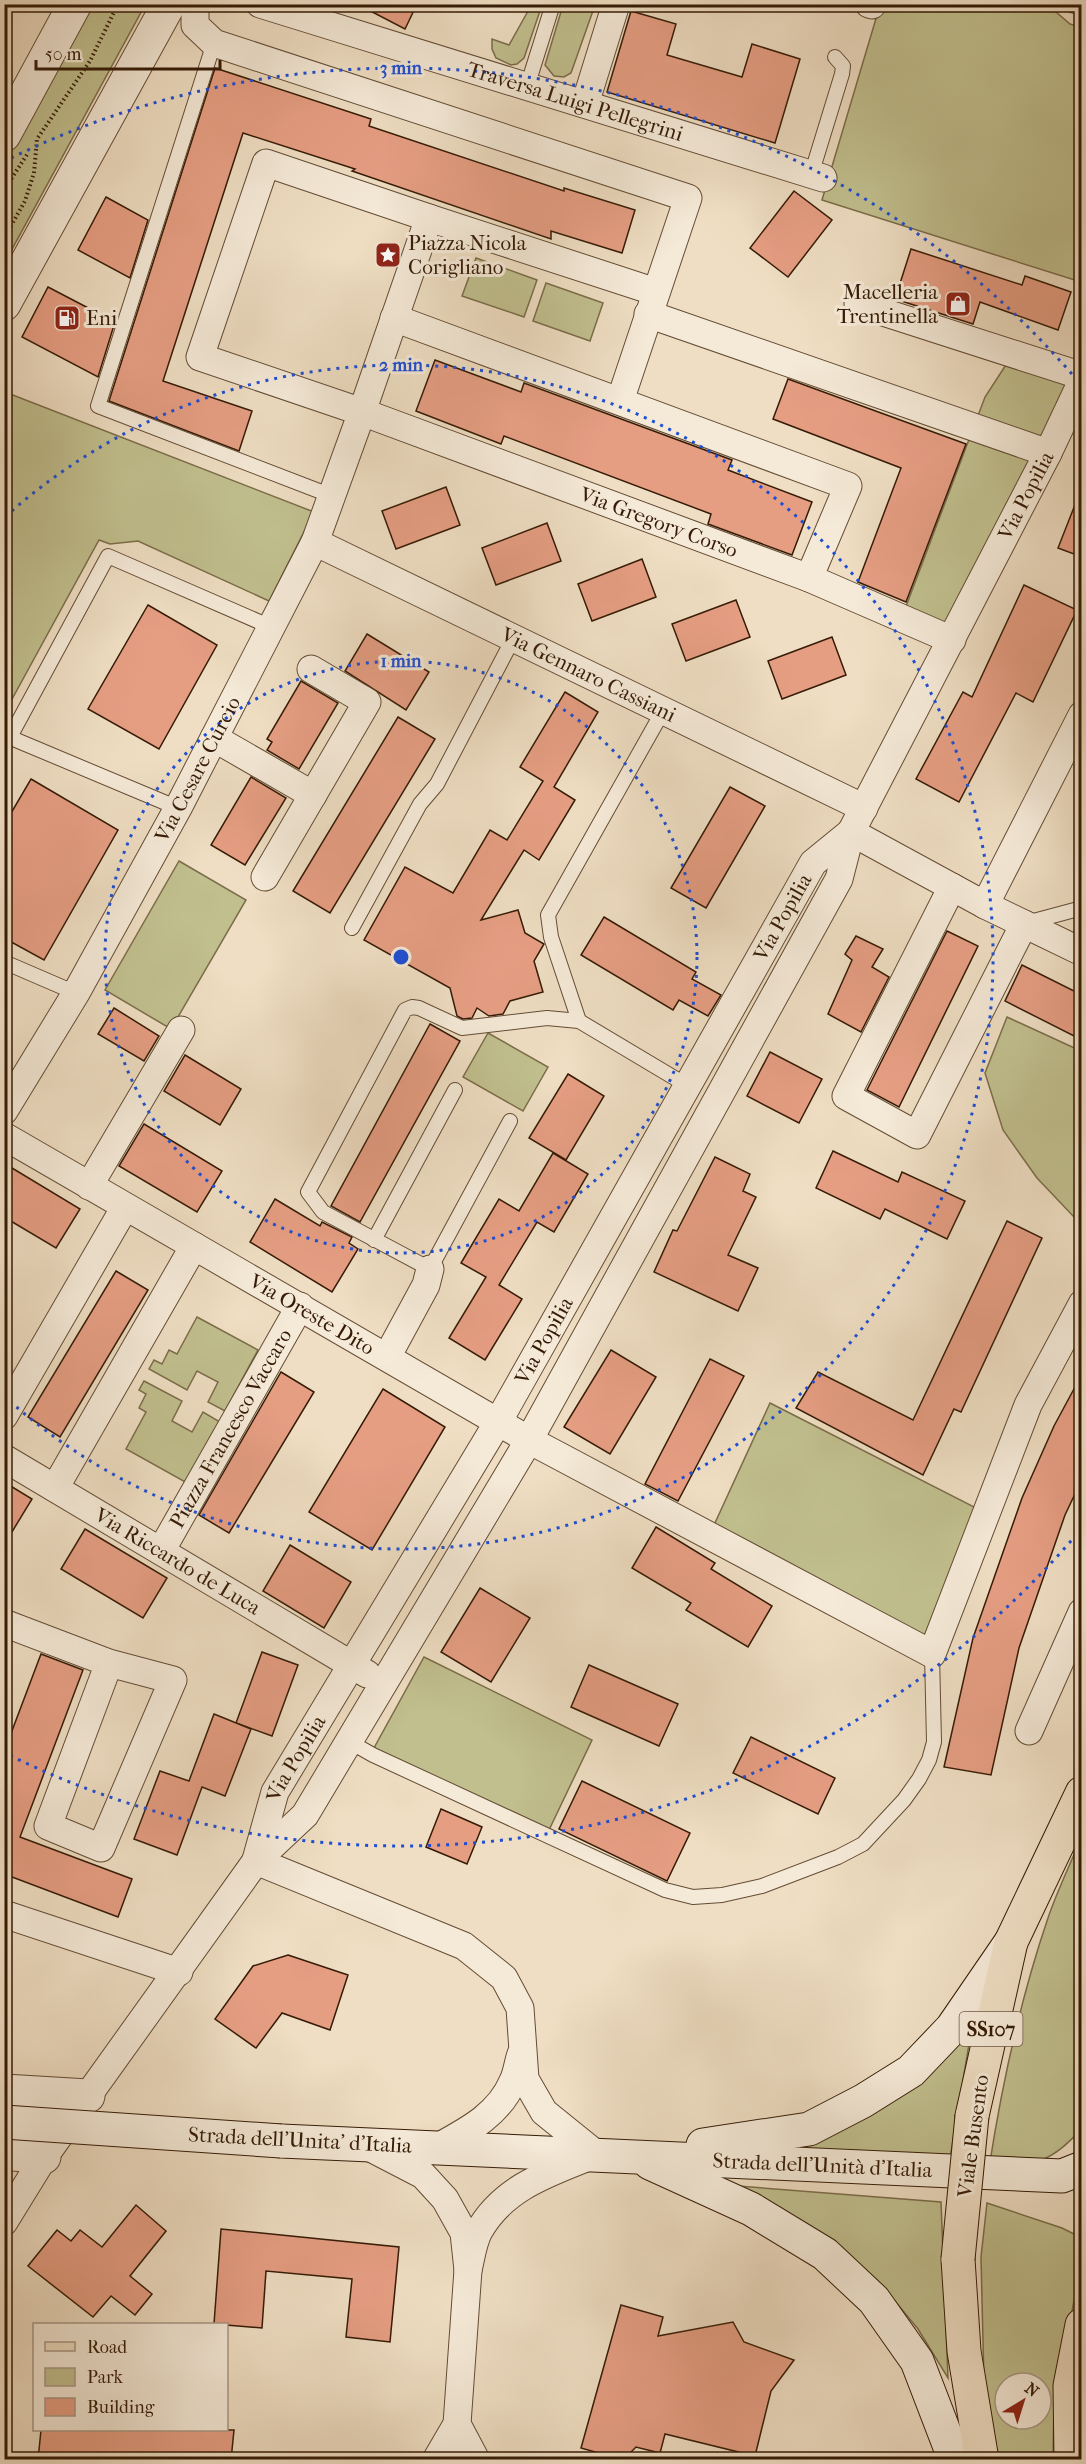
<svg xmlns="http://www.w3.org/2000/svg" width="1086" height="2464" font-family="'IM FELL French Canon',serif">
	<rect width="100%" height="100%" fill="#efdec3"/>
	<filter id="stains"><feTurbulence type="fractalNoise" baseFrequency=".00333" numOctaves="4"/><feColorMatrix values="0 0 0 0 .2 0 0 0 0 .09 0 0 0 0 .02 0 0 0 .5 -.17"/></filter>
	<radialGradient id="worn" r=".72"><stop offset=".6" stop-color="#630" stop-opacity="0"/><stop offset="1" stop-color="#630" stop-opacity=".3"/></radialGradient>
	<g fill="#c1bf8e" stroke="#7b6d4a" stroke-width="1.5" fill-rule="evenodd">
		<path d="M532 4 542 5 524 58 517 64 511 65 496 58 492 49V39L509 45Z"/>
		<path d="M88 5H145L5 262V158Z"/>
		<path d="M563 5H595L571 73 564 77 554 76 545 65Z"/>
		<path d="M880 5H1026L1056 12 1070 24 1081 27V282L822 200Z"/>
		<path d="M476 258 537 280 524 317 462 296Z"/>
		<path d="M546 283 603 303 590 341 533 321Z"/>
		<path d="M1013 354 1081 376 952 640 902 617 985 397Z"/>
		<path d="M5 392 314 512 269 601 138 541 110 544 99 540 5 712Z"/>
		<path d="M179 861 246 900 171 1029 105 990Z"/>
		<path d="M1007 1017 1081 1051V1215L1074 1217 1037 1178 1003 1130 985 1073Z"/>
		<path d="M488 1033 548 1067 523 1111 463 1077Z"/>
		<path d="M197 1317 258 1350 225 1411 208 1402 218 1382 197 1371 187 1390 149 1369 154 1360 162 1364 169 1350 177 1354Z"/>
		<path d="M144 1381 182 1401 172 1421 192 1432 203 1412 220 1422 187 1483 126 1449 146 1412 139 1408 146 1394 139 1390Z"/>
		<path d="M770 1403 986 1513 932 1654 709 1536Z"/>
		<path d="M424 1657 592 1740 549 1830 374 1748Z"/>
		<path d="M1081 1838V2129C1053 2162 1032 2167 989 2168 1002 2084 1020 2000 1048 1918 1057 1891 1070 1865 1081 1838Z"/>
		<path d="M971 2032 949 2164 768 2152 944 2053Z"/>
		<path d="M725 2185 941 2202 948 2378 918 2329 886 2290Z"/>
		<path d="M987 2203 1062 2228 1080 2237 1081 2265 1054 2403 1053 2459H993L984 2383 981 2257ZM1005 2383H1041V2419H1005Z"/>
	</g>
	<g fill="#e69e83" stroke="#351b06" stroke-width="1.5">
		<path d="M357 4H417L405 29Z"/>
		<path d="M631 11 676 24 667 55 742 77 752 44 800 59 775 143 607 92Z"/>
		<path d="M215 68 371 119 369 126 564 191V188L635 210 622 253 551 231V239L352 171 355 169 243 133 163 381 252 411 239 451 109 401Z"/>
		<path d="M794 191 832 220 788 277 750 248Z"/>
		<path d="M106 197 148 220 130 278 78 250Z"/>
		<path d="M911 249 1022 285 1025 276 1071 292 1058 330 980 302 973 324 895 299Z"/>
		<path d="M48 287 115 322 98 377 22 337Z"/>
		<path d="M435 360 521 392 524 383 732 460 728 470 812 502 792 555 708 524 711 514 504 436 501 444 416 411Z"/>
		<path d="M788 379 966 444 906 602 858 582 901 468 773 419Z"/>
		<path d="M446 487 460 525 396 549 382 511Z"/>
		<path d="M1080 492 1082 493V557L1058 548Z"/>
		<path d="M547 523 561 561 496 585 482 548Z"/>
		<path d="M642 559 656 597 592 621 578 584Z"/>
		<path d="M1024 585 1077 610 1033 702 1016 693 959 802 916 779 963 692 972 697Z"/>
		<path d="M736 600 750 637 686 661 672 624Z"/>
		<path d="M148 605 217 645 159 749 88 709Z"/>
		<path d="M367 634 429 672 406 710 345 671Z"/>
		<path d="M832 637 846 675 782 699 768 661Z"/>
		<path d="M301 681 338 703 299 769 267 750 272 742 267 739Z"/>
		<path d="M565 692 598 712 554 787 575 800 539 860 524 850 481 920 518 910 525 933 544 944 534 961 543 992 510 1001 503 1014 489 1016 477 1008 472 1018 463 1019 457 1016 450 988 364 940 405 867 453 893 490 830 507 840 543 781 520 767Z"/>
		<path d="M398 717 435 739 330 913 293 891Z"/>
		<path d="M251 777 286 798 245 865 211 845Z"/>
		<path d="M31 779 118 830 44 960 4 938V825Z"/>
		<path d="M730 787 765 806 706 908 671 888Z"/>
		<path d="M604 917 696 972 692 979 721 995 708 1016 679 1000 673 1010 581 955Z"/>
		<path d="M947 931 978 946 899 1107 867 1090Z"/>
		<path d="M856 936 883 949 872 967 889 977 861 1032 828 1014 852 960 845 954Z"/>
		<path d="M1022 965 1082 995V1040L1005 1001Z"/>
		<path d="M114 1008 159 1036 144 1061 98 1034Z"/>
		<path d="M430 1024 460 1041 360 1222 331 1206Z"/>
		<path d="M770 1052 822 1079 799 1123 747 1096Z"/>
		<path d="M185 1055 241 1089 220 1125 164 1091Z"/>
		<path d="M568 1074 604 1096 566 1160 529 1138Z"/>
		<path d="M144 1124 222 1171 197 1212 119 1166Z"/>
		<path d="M833 1151 898 1182 902 1172 965 1201 947 1239 885 1209 880 1219 816 1188Z"/>
		<path d="M553 1153 588 1174 554 1232 537 1222 499 1285 522 1299 485 1360 449 1338 486 1277 461 1263 499 1199 519 1211Z"/>
		<path d="M715 1157 750 1174 743 1191 756 1197 728 1255 758 1268 738 1311 654 1272 673 1230 677 1231Z"/>
		<path d="M12 1168 80 1209 56 1248 4 1217V1180Z"/>
		<path d="M275 1199 320 1226 322 1222 352 1237 349 1243 358 1249 332 1292 250 1242Z"/>
		<path d="M1007 1221 1042 1238 961 1412 954 1409 923 1475 796 1408 818 1372 913 1420Z"/>
		<path d="M116 1271 148 1290 60 1437 28 1417Z"/>
		<path d="M611 1350 656 1377 610 1454 564 1427Z"/>
		<path d="M710 1359 744 1376 678 1501 645 1484Z"/>
		<path d="M281 1372 314 1392 229 1533 199 1515Z"/>
		<path d="M1082 1374V1479L1065 1515 1019 1648 991 1775 944 1767 973 1638 1022 1498 1054 1426Z"/>
		<path d="M383 1389 445 1427 372 1550 309 1512Z"/>
		<path d="M4 1482 32 1499 4 1545Z"/>
		<path d="M656 1527 715 1563 711 1569 772 1606 748 1647 686 1610 691 1603 632 1568Z"/>
		<path d="M85 1529 167 1578 143 1618 61 1569Z"/>
		<path d="M290 1545 351 1582 324 1628 263 1591Z"/>
		<path d="M480 1588 530 1618 491 1682 441 1652Z"/>
		<path d="M262 1652 298 1665 272 1736 236 1723Z"/>
		<path d="M41 1654 83 1670 20 1837 132 1879 118 1917 4 1874V1752Z"/>
		<path d="M589 1665 678 1704 659 1746 571 1707Z"/>
		<path d="M214 1714 251 1729 225 1796 202 1787 177 1855 134 1839 160 1771 189 1781Z"/>
		<path d="M751 1737 835 1778 818 1814 733 1773Z"/>
		<path d="M582 1781 690 1833 667 1881 559 1829Z"/>
		<path d="M441 1809 482 1827 467 1864 426 1847Z"/>
		<path d="M288 1955 348 1975 330 2030 282 2013 256 2048 215 2019 253 1966Z"/>
		<path d="M136 2205 166 2231 130 2276 152 2294 135 2315 111 2296 93 2317 28 2266 57 2230 71 2241 80 2230 102 2247Z"/>
		<path d="M221 2229 399 2247 390 2342 346 2337 352 2279 266 2271 262 2328 214 2324Z"/>
		<path d="M621 2305 663 2317 658 2336 733 2322 744 2342 794 2360 771 2391 755 2456 665 2434 660 2453 636 2447 623 2460 581 2448Z"/>
		<path d="M41 2430H234L231 2460H38Z"/>
	</g>
	<g fill="none" stroke-linecap="round" stroke-linejoin="round">
		<g stroke="#644c35" stroke-width="16">
			<g id="service">
				<path d="M1068 4 1082 8"/>
				<path d="M214 43 98 406 332 496"/>
				<path d="M527 87 553 4"/>
				<path d="M811 175 842 74 843 66 835 57"/>
				<path d="M4 735 178 808"/>
				<path d="M10 737 108 556 271 627"/>
				<path d="M1026 923 1082 908"/>
				<path d="M352 928 420 804 437 784 513 639"/>
				<path d="M4 962 76 993"/>
				<path d="M579 1021 551 937 548 915 663 711"/>
				<path d="M510 1121 430 1269 323 1212 308 1192 405 1010 412 1007 419 1008 462 1028 547 1018 579 1021 688 1086"/>
				<path d="M374 1240 455 1090"/>
				<path d="M350 1742 373 1755 665 1890 693 1897 722 1895 762 1886 838 1857 863 1844 904 1800 919 1779 929 1760 934 1742 932 1654"/>
			</g>
		</g>
		<g stroke="#644c35" stroke-width="29">
			<g id="minor">
				<path d="M195 4V25L214 43 688 198 620 401"/>
				<path id="s1" d="M260 4 823 178"/>
				<path d="M869 4 872 5"/>
				<path d="M585 104 616 4"/>
				<path d="M429 218 656 292"/>
				<path d="M858 304 1082 376"/>
				<path d="M648 314 1048 453"/>
				<path d="M394 318 848 486 809 578"/>
				<path id="s2" d="M315 542 864 808"/>
				<path d="M214 738 313 795"/>
				<path d="M851 832 985 905 1082 952"/>
				<path d="M265 877 367 702 311 669"/>
				<path d="M952 887 846 1096 917 1135 1024 924"/>
				<path d="M985 905 1082 715"/>
				<path id="s3" d="M4 1111 76 993 178 808 315 542 362 412 429 218 266 163 200 357 362 412 809 578 952 640"/>
				<path id="s4" d="M4 1136 529 1440 932 1654 1028 1405 1082 1304"/>
				<path d="M89 1186 181 1030"/>
				<path d="M387 1357 426 1285 430 1269"/>
				<path d="M4 1416 125 1207"/>
				<path id="s5" d="M4 1458 367 1674"/>
				<path d="M55 1488 194 1246"/>
				<path id="s6" d="M161 1551 300 1306"/>
				<path d="M4 1623 109 1663 173 1680 101 1848 48 1826 109 1663"/>
				<path d="M1029 1731 1082 1612"/>
				<path id="s7" d="M256 1860 275 1792 498 1422 813 863 851 832"/>
				<path d="M256 1861 464 1946 504 1978 520 2008 525 2079 544 2112 596 2154C552 2172 504 2186 479 2231 473 2242 471 2258 468 2270"/>
				<path d="M4 1914 179 1972"/>
				<path d="M367 2146 423 2175 445 2199 464 2233 468 2270 457 2424 436 2460"/>
				<path d="M436 2148C467 2131 499 2115 513 2081 517 2073 518 2062 521 2054"/>
				<path id="s8" d="M4 2222 44 2157 256 1861 305 1815 529 1440 839 879 851 832 1048 453 1082 381"/>
				<path d="M457 2424 476 2460"/>
			</g>
		</g>
		<g stroke="#644c35" stroke-width="35">
			<g id="tertiary">
				<path d="M4 135 75 4"/>
				<path d="M4 304 169 4"/>
				<path d="M4 2091 88 2096"/>
				<path d="M4 2153 44 2157"/>
			</g>
		</g>
		<g stroke="#351b06" stroke-width="35">
			<g id="secondary">
				<path id="s9" d="M281 2141 1062 2176 1082 2168"/>
				<path d="M703 2145 809 2129 863 2101 911 2071 952 2028 1011 1942"/>
				<path d="M650 2163 751 2209 825 2254 874 2300 917 2361 955 2460"/>
			</g>
		</g>
		<g stroke="#351b06" stroke-width="35">
			<g id="primary">
				<path d="M972 2116 1011 1942 1082 1793"/>
				<path d="M958 2259 964 2351 982 2460"/>
				<path d="M1071 2460 1070 2386 1082 2325"/>
			</g>
		</g>
		<g stroke="#351b06" stroke-width="4" stroke-dasharray="1.5 3" stroke-linecap="butt">
			<path d="M4 190 28 153"/>
			<path d="M4 238 25 201 34 173 37 139 90 61 118 4"/>
		</g>
		<use href="#service" stroke="#f5ead8" stroke-width="14"/>
		<use href="#minor" stroke="#f5ead8" stroke-width="27"/>
		<use href="#tertiary" stroke="#f5ead8" stroke-width="33"/>
		<use href="#secondary" stroke="#f5ead8" stroke-width="33"/>
		<use href="#primary" stroke="#efdec3" stroke-width="33"/>
		<g stroke="#351b06" stroke-width="35" stroke-linecap="butt">
			<path id="secondary-bridge" d="M4 2122 281 2141"/>
		</g>
		<g stroke="#351b06" stroke-width="35" stroke-linecap="butt">
			<path id="primary-bridge" d="M958 2259 972 2116"/>
		</g>
		<use href="#secondary-bridge" stroke="#f5ead8" stroke-width="33"/>
		<use href="#primary-bridge" stroke="#efdec3" stroke-width="33"/>
	</g>
	<g fill="none" stroke="#1d4ed8" stroke-width="3" stroke-dasharray="3 6">
		<circle cx="401" cy="957" r="296"/>
		<path d="M5 517A592 592 0 1 1 5 1397"/>
		<path d="M1077 1534A889 889 0 0 1 11 1756M11 158A889 889 0 0 1 1077 380"/>
	</g>
	<defs>
		<g id="sight-square" transform="scale(1.35)"><rect x="-9" y="-9" width="18" height="18" rx="4" fill="#8f2418" stroke="#f5ead8"/><path d="M0-6L1.8-2.2L6-1.7L2.9 1.2L3.7 5.4L0 3.3L-3.7 5.4L-2.9 1.2L-6-1.7L-1.8-2.2Z" fill="#fff"/></g>
		<g id="shop-square" transform="scale(1.35)"><rect x="-9" y="-9" width="18" height="18" rx="4" fill="#8f2418" stroke="#f5ead8"/><path d="M-5-2.5h2.3a2.7 3.5 0 0 1 5.4 0H5L5.5 6h-11ZM-1.5-2.5h3a1.5 2.3 0 0 0-3 0Z" fill="#fff"/></g>
		<g id="fuel-square" transform="scale(1.35)"><rect x="-9" y="-9" width="18" height="18" rx="4" fill="#8f2418" stroke="#f5ead8"/><path d="M-5.5-6h7V0h2V4h1.3V-2.5L3-4.5l.8-.8L6-3V5H2.5V1h-1V6h-7ZM-4.2-4.7v3.2H.2V-4.7Z" fill="#fff"/></g>
	</defs>
	<g fill-rule="evenodd">
		<use href="#sight-square" x="388" y="255"/>
		<use href="#shop-square" x="958" y="304"/>
		<use href="#fuel-square" x="67" y="318"/>
	</g>
	<g text-anchor="middle" dominant-baseline="central" stroke-width="6" stroke-linejoin="round" paint-order="stroke">
		<rect fill="#f5ead8" stroke="#6f5945" stroke-width="1.5" x="959.5" y="2012" width="63" height="34" rx="4.5"/>
		<g font-size="20" font-weight="bold" fill="#351b06">
			<text x="991" y="2029">SS107</text>
		</g>
		<g font-size="21" fill="#351b06" stroke="#f5ead8">
			<text stroke="none"><textPath href="#s1" startOffset="330">Traversa Luigi Pellegrini</textPath></text>
			<text stroke="none"><textPath href="#s8" startOffset="2013">Via Popilia</textPath></text>
			<text stroke="none"><textPath href="#s3" startOffset="1857">Via Gregory Corso</textPath></text>
			<text stroke="none"><textPath href="#s2" startOffset="304">Via Gennaro Cassiani</textPath></text>
			<text stroke="none"><textPath href="#s3" startOffset="393">Via Cesare Curcio</textPath></text>
			<text stroke="none"><textPath href="#s7" startOffset="1082">Via Popilia</textPath></text>
			<text stroke="none"><textPath href="#s4" startOffset="356">Via Oreste Dito</textPath></text>
			<text stroke="none"><textPath href="#s7" startOffset="596">Via Popilia</textPath></text>
			<text stroke="none"><textPath href="#s6" startOffset="141">Piazza Francesco Vaccaro</textPath></text>
			<text stroke="none"><textPath href="#s5" startOffset="202">Via Riccardo de Luca</textPath></text>
			<text stroke="none"><textPath href="#s7" startOffset="110">Via Popilia</textPath></text>
			<text transform="translate(973 2136) rotate(-82)">Viale Busento</text>
			<text transform="translate(300 2140) rotate(3)">Strada dell'Unita' d'Italia</text>
			<text stroke="none"><textPath href="#s9" startOffset="542">Strada dell'Unità d'Italia</textPath></text>
		</g>
		<g font-size="21" fill="#351b06" stroke="#f5ead8" text-anchor="start">
			<text x="408" y="243">Piazza Nicola<tspan x="408" dy="24">Corigliano</tspan></text>
			<text x="938" y="292" text-anchor="end">Macelleria<tspan x="938" dy="24">Trentinella</tspan></text>
			<text x="86" y="318">Eni</text>
		</g>
	</g>
	<circle cx="401" cy="957" r="9" fill="#1d4ed8" stroke="#f5ead8" stroke-width="3"/>
	<g font-size="18" text-anchor="middle" font-weight="bold" fill="#1d4ed8" stroke="#f5ead8" stroke-width="6" stroke-linejoin="round" paint-order="stroke">
		<text x="401" y="74">3 min</text>
		<text x="401" y="371">2 min</text>
		<text x="401" y="667">1 min</text>
	</g>
	<rect width="1086" height="2464" fill="none" stroke="#efdec3" stroke-width="24"/>
	<rect x="6" y="6" width="1074" height="2452" fill="none" stroke="#351b06" stroke-width="3"/>
	<rect x="12" y="12" width="1062" height="2440" fill="none" stroke="#351b06" stroke-width="1.5"/>
	<rect x="33" y="2323" width="195" height="108" fill="#f5ead8" stroke="#a89784" stroke-width="1.5"/>
	<rect x="45" y="2342" width="30" height="9" fill="#efdec3" stroke="#a89784" stroke-width="1.5"/>
	<text x="87" y="2353" font-size="18" fill="#351b06">Road</text>
	<rect x="45" y="2368" width="30" height="18" fill="#c1bf8e" stroke="#a89784" stroke-width="1.5"/>
	<text x="87" y="2383" font-size="18" fill="#351b06">Park</text>
	<rect x="45" y="2398" width="30" height="18" fill="#e69e83" stroke="#a89784" stroke-width="1.5"/>
	<text x="87" y="2413" font-size="18" fill="#351b06">Building</text>
	<g transform="translate(1023 2401) rotate(38)"><circle r="28" fill="#f5ead8" stroke="#a89784" stroke-width="1.5"/>
	<path d="M0-4.5L10 22L0 15L-10 22Z" fill="#8f2418"/>
	<text y="-9" font-size="16" font-weight="bold" text-anchor="middle" fill="#351b06">N</text>
	</g>
	<path d="M36 60v9h184v-9" fill="none" stroke="#351b06" stroke-width="3"/>
	<text x="45" y="60" font-size="18" fill="#351b06" stroke="#f5ead8" stroke-width="4.5" paint-order="stroke">50 m</text>
	<rect width="100%" height="100%" filter="url(#stains)"/>
	<rect width="100%" height="100%" fill="url(#worn)"/>
</svg>
